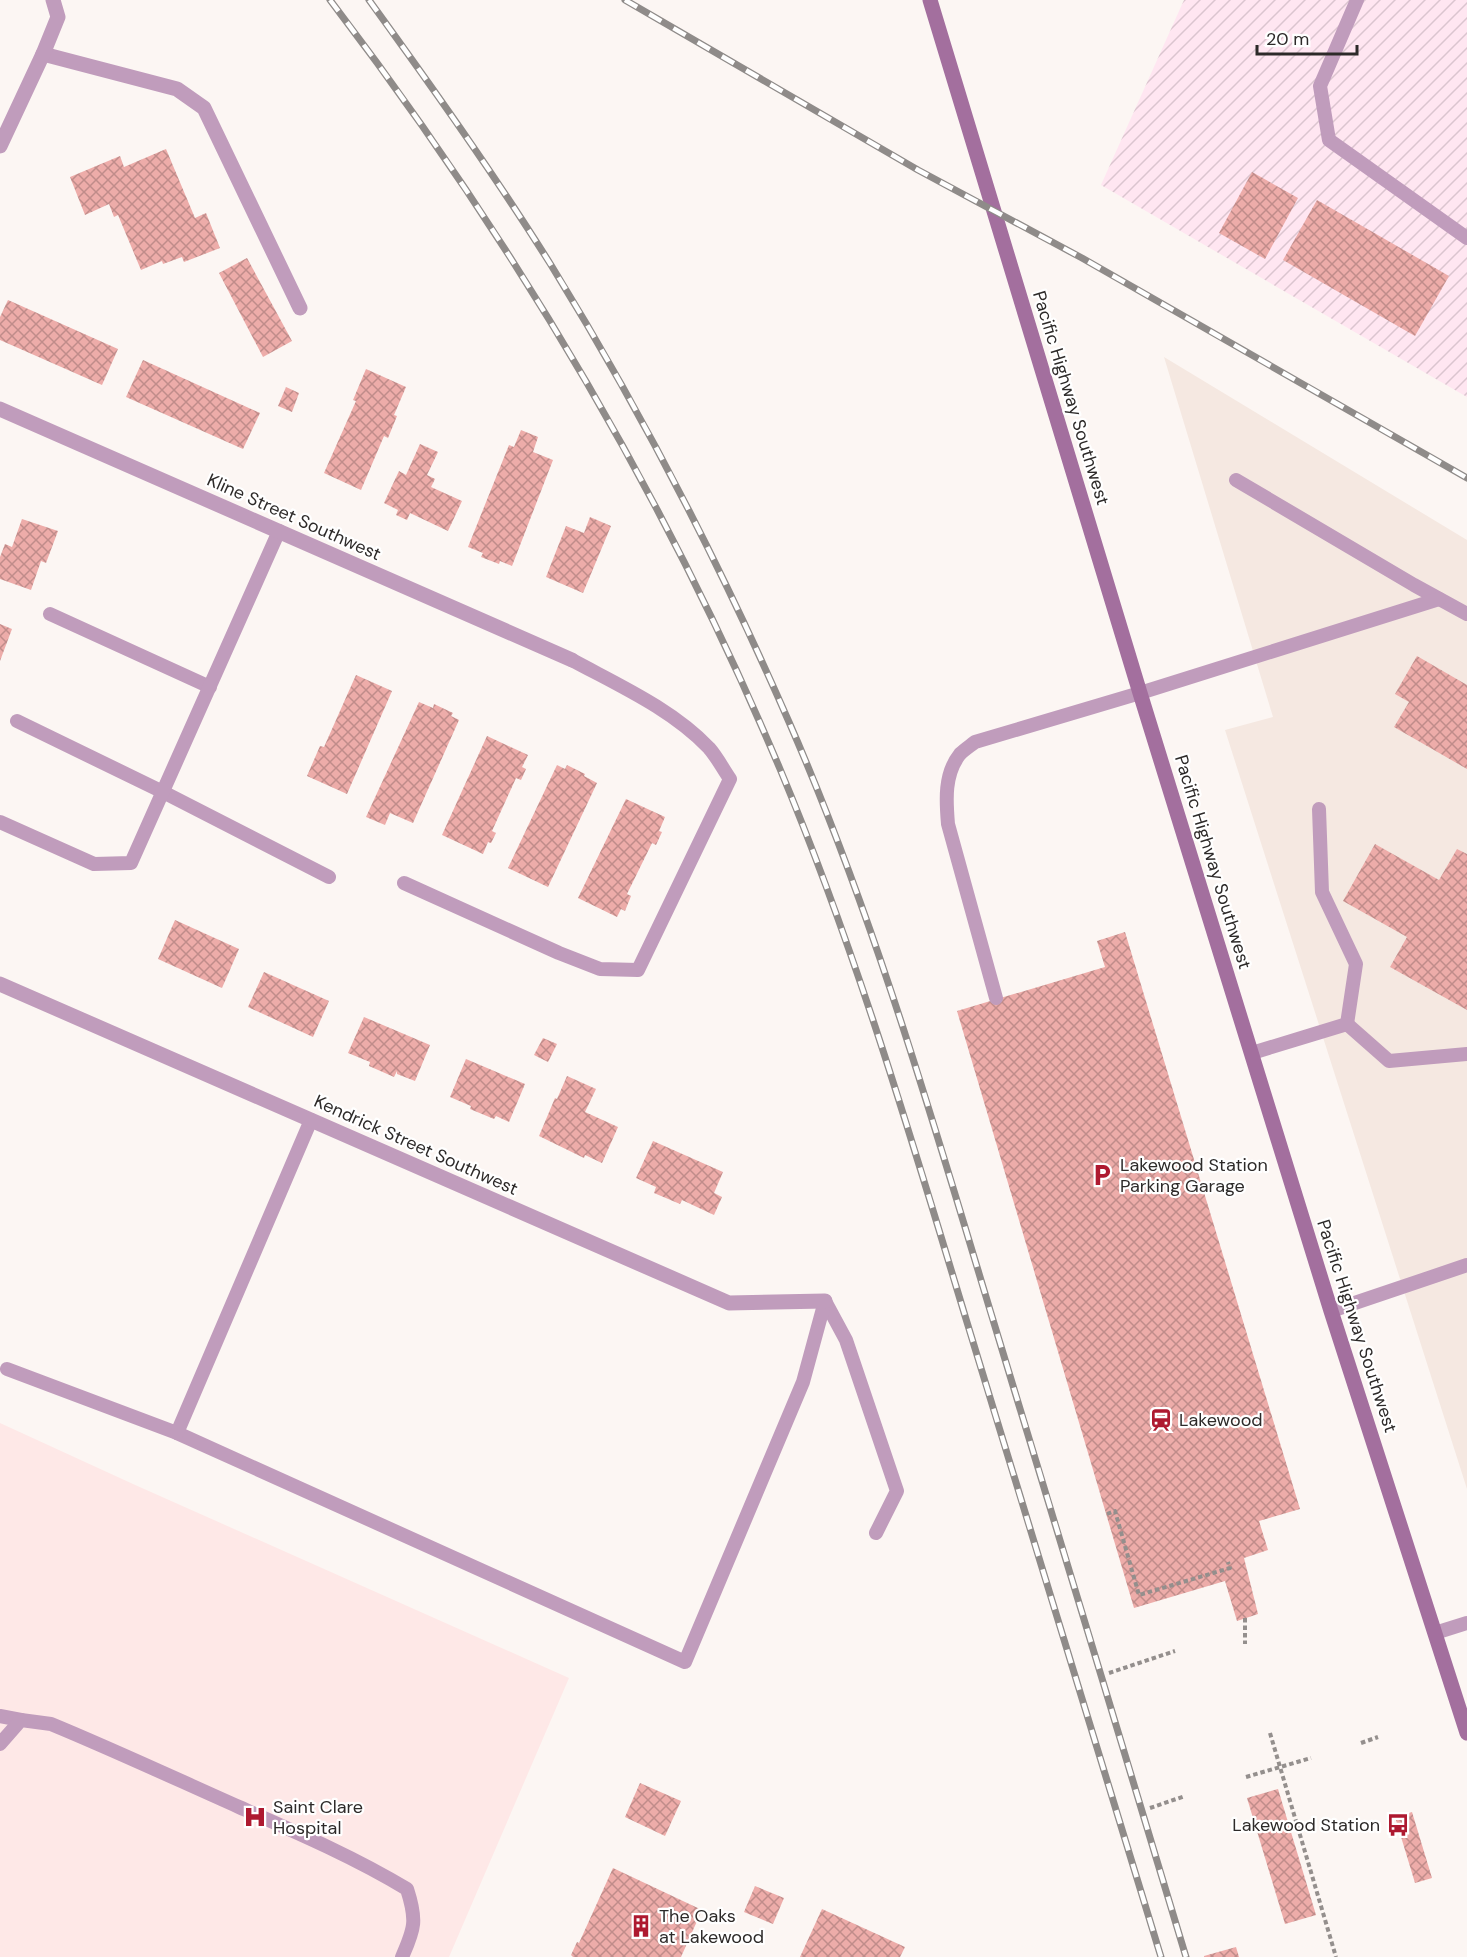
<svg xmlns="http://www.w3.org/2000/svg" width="1467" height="1957" font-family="'DM Sans',sans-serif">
	<defs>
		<pattern id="industrial-furrows" width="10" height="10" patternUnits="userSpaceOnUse" patternTransform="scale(1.5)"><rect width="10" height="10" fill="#ffe6f1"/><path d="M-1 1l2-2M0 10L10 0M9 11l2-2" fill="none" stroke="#dbc5cf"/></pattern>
		<pattern id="building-cross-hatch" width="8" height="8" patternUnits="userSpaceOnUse" patternTransform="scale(1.5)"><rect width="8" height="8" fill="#edaca9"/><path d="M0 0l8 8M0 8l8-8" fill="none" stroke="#c08c8a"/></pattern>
	</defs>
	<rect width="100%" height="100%" fill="#fcf6f3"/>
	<path fill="#f5e8e1" d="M1164 357 1467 540V1489L1225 730 1273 717Z"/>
	<path fill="url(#industrial-furrows)" d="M1184 0H1467V397L1101 185Z"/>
	<path fill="#fee8e7" d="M0 1423 133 1484 569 1678 449 1957H0Z"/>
	<g fill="url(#building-cross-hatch)">
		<path d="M166 149 195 218 206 213 220 248 184 262 182 257 163 264 162 261 141 270 118 215 114 217 109 204 85 215 70 177 120 156 124 167Z"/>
		<path d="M1252 172 1298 198 1265 259 1219 233Z"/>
		<path d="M1317 200 1449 276 1415 336 1283 260Z"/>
		<path d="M247 258 292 341 263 357 219 273Z"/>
		<path d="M8 300 118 349 102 385 0 340V317Z"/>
		<path d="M143 360 260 413 243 449 126 397Z"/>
		<path d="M366 369 406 387 394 415 397 416 388 438 384 436 361 490 324 473 356 401 353 400Z"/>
		<path d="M286 387 299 393 292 412 278 406Z"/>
		<path d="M521 430 538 437 533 452 553 460 512 566 500 561 499 564 481 557 483 553 468 547 509 445 514 447Z"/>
		<path d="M420 444 438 452 427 475 435 479 431 487 462 501 448 531 410 513 407 520 396 515 398 510 384 503 399 471 406 475Z"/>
		<path d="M590 517 611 526 583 593 546 577 566 526 584 533Z"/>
		<path d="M22 519 58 531 46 563 41 561 31 590 0 579V557L5 544 12 547Z"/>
		<path d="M0 624 12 629 0 661Z"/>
		<path d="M1417 656 1467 685V769L1394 727 1409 702 1395 694Z"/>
		<path d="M356 675 392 691 347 794 307 776 320 746 324 747Z"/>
		<path d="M419 702 433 708 434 704 453 713 451 716 459 720 413 823 390 813 385 825 366 817Z"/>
		<path d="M487 736 528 755 522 767 526 769 521 780 516 778 492 831 496 833 491 843 488 842 483 854 442 835Z"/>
		<path d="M557 765 565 769 567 765 585 774 584 776 597 783 548 887 508 868Z"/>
		<path d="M626 799 665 817 659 831 662 832 656 845 652 843 627 894 631 896 625 911 621 909 617 917 578 898Z"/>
		<path d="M1375 844 1439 880 1457 849 1467 854V1010L1390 967 1407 937 1343 901Z"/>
		<path d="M175 920 239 949 222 988 158 959Z"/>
		<path d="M1125 932 1300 1509 1259 1521 1268 1550 1244 1558 1258 1614 1237 1621 1225 1581 1134 1608 957 1011 1105 967 1097 941Z"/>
		<path d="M264 972 329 1001 313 1037 248 1007Z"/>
		<path d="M364 1017 430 1045 415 1081 397 1074V1071L394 1077 369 1066 370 1062 348 1053Z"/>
		<path d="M543 1038 557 1044 548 1062 534 1055Z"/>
		<path d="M466 1059 525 1084 509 1122 496 1116 494 1119 470 1109 471 1106 450 1097Z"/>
		<path d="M567 1076 596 1089 585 1112 618 1127 602 1163 585 1155 584 1158 539 1136 555 1098 557 1099Z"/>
		<path d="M653 1141 723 1172 714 1193 722 1197 714 1215 682 1200 680 1204 654 1193 656 1187 636 1178Z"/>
		<path d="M640 1783 681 1801 665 1836 625 1817Z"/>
		<path d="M1278 1789 1316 1915 1285 1924 1247 1798Z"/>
		<path d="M1412 1812 1432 1878 1415 1883 1395 1817Z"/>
		<path d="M613 1868 702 1910 681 1957H573L571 1955 577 1942 579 1943Z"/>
		<path d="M755 1886 784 1898 773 1924 744 1912Z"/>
		<path d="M822 1909 905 1947 900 1957H800Z"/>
		<path d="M1236 1947 1239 1957H1204V1956Z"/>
	</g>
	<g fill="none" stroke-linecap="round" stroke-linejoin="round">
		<g stroke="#948f8d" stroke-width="4" stroke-dasharray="4.5 3" stroke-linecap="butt">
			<path d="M1107 1514 1115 1511 1139 1595 1230 1568 1228 1562"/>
			<path d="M1245 1618V1644"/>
			<path d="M1109 1673 1175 1651"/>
			<path d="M1270 1733 1336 1957"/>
			<path d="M1361 1743 1378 1737"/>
			<path d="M1246 1777 1311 1758"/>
			<path d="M1150 1808 1185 1796"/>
		</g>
		<g stroke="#c09cbc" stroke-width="14">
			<path d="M1357 0 1320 86 1329 140 1467 238"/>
			<path d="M1236 480 1414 585 1467 614"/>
			<path d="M50 614 210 687"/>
			<path d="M17 721 163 792 329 877"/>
			<path d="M1319 809 1322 892 1356 964 1347 1024"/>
			<path d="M0 822 94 864 131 863 279 531"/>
			<path d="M404 883 559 953 600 969 638 970 730 779C723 769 717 757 709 748 672 709 618 685 572 660"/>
			<path d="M996 998 948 824C946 801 944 774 960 754 964 750 970 746 975 742L1140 693 1439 599"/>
			<path d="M1252 1053 1347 1024 1389 1061 1467 1054"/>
			<path d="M825 1301 846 1340 897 1491 876 1533"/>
			<path d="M1331 1311 1467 1265"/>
			<path d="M7 1369 177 1433 685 1662 803 1382 825 1301"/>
			<path d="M177 1433 311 1120"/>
			<path d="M1435 1633 1467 1623"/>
			<path d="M0 1716 21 1720"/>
			<path d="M0 1744 21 1720 51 1724C114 1750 176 1779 239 1807 296 1832 354 1857 407 1889 417 1920 415 1928 402 1957"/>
		</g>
		<g stroke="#c09cbc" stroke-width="15">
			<path d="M43 54 177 89 204 108 300 308"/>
			<path d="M0 409 572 660"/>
			<path d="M0 984 729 1303 825 1301"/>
		</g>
		<path stroke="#c09cbc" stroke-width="15" d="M0 146 43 54 58 17 53 0"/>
		<path stroke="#a36f9e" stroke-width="15" d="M930 0 1140 693 1331 1311 1467 1733"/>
		<g stroke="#8f8b89" stroke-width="7">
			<g id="rail">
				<path d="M330 0C511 237 664 494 780 769 855 948 910 1134 966 1319 1031 1532 1096 1744 1161 1957"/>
				<path d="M369 0C432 87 494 174 551 265 641 411 720 564 789 722 872 912 930 1111 990 1310 1056 1526 1121 1741 1186 1957"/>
				<path d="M625 0 918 170 1082 258 1467 478"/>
			</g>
		</g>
		<use href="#rail" stroke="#fff" stroke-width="4.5" stroke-dasharray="14" stroke-linecap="butt"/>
	</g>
	<defs>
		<g id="parking-bare" transform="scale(1.8)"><path d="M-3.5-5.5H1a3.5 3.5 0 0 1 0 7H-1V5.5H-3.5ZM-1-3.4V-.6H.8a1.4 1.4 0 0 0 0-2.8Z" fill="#ae1930" stroke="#fff" stroke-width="2.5" paint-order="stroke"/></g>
		<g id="station-bare" transform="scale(1.8)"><path d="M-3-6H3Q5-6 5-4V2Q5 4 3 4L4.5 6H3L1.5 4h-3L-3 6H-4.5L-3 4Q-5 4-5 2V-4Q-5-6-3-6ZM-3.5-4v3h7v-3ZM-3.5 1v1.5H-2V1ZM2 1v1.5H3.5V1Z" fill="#ae1930" stroke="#fff" stroke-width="2.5" paint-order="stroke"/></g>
		<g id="hospital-bare" transform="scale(1.8)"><path d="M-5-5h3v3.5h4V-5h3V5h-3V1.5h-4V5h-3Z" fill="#ae1930" stroke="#fff" stroke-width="2.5" paint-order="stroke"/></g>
		<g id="bus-bare" transform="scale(1.8)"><path d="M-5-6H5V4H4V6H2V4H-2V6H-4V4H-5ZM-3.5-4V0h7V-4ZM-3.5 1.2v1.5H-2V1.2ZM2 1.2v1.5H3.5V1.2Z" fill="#ae1930" stroke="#fff" stroke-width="2.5" paint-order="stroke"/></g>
		<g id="building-bare" transform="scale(1.8)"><path d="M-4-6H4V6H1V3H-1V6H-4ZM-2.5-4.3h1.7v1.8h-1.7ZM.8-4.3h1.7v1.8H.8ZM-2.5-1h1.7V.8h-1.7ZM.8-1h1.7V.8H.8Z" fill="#ae1930" stroke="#fff" stroke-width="2.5" paint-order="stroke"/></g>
	</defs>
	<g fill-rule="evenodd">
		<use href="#parking-bare" x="1102" y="1175"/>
		<use href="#station-bare" x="1161" y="1420"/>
		<use href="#hospital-bare" x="255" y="1817"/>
		<use href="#bus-bare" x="1398" y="1825"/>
		<use href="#building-bare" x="641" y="1926"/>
	</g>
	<g text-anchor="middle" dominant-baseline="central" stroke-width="4.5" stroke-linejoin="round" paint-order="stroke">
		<g font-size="18" fill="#2d2a29" stroke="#fff">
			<text transform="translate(1071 398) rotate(73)">Pacific Highway Southwest</text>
			<text transform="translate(294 517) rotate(24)">Kline Street Southwest</text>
			<text transform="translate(1213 862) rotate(73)">Pacific Highway Southwest</text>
			<text transform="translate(416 1145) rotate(24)">Kendrick Street Southwest</text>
			<text transform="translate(1357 1326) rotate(72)">Pacific Highway Southwest</text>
		</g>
		<g font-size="18" fill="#2d2a29" stroke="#fff" text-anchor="start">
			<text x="1120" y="1165">Lakewood Station<tspan x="1120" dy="21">Parking Garage</tspan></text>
			<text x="1179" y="1420">Lakewood</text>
			<text x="273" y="1807">Saint Clare<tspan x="273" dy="21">Hospital</tspan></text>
			<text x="1380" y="1825" text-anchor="end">Lakewood Station</text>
			<text x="659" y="1916">The Oaks<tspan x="659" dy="21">at Lakewood</tspan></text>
		</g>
	</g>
	<path d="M1257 45v9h100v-9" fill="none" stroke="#2d2a29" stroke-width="3"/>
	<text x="1266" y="45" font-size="18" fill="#2d2a29" stroke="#ffffff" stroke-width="4.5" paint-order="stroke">20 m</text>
</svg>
